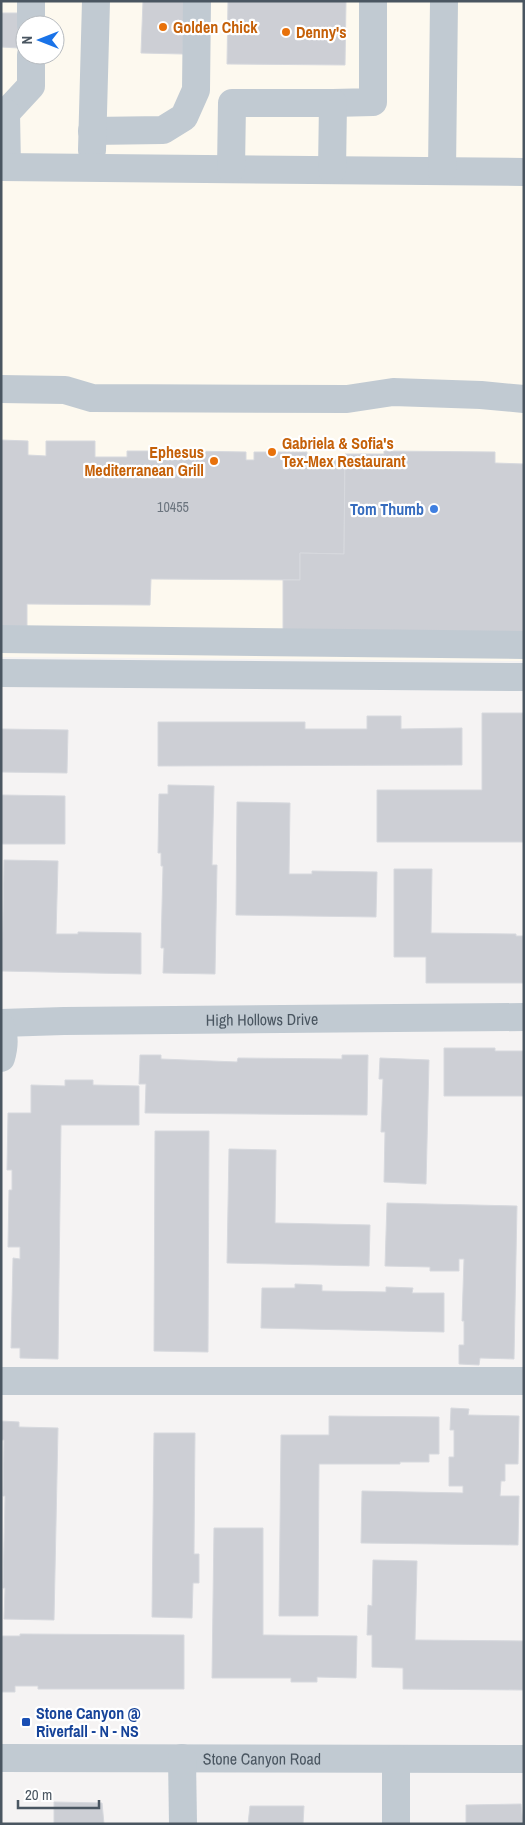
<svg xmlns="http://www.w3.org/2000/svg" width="525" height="1825" font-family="'Archivo Narrow',sans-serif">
	<rect width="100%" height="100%" fill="#f5f3f3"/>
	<path fill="#fdf9ef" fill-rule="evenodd" d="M1 1H524V661L1 657ZM25 25H55V55H25Z"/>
	<g fill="#cdcfd5" stroke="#d7d9de">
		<path d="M143 1H184L183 54 141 53Z"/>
		<path d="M228 1H346L345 65 227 64Z"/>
		<path d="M1 13H19V48L1 47Z"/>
		<path d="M1 440 28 441V455L46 456V441H95V457H127V451H177V458L187 459V451L246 452V460H254V452H307V460H345L344 554 300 553V580L151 579 150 605 27 604V626H1Z"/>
		<path d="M384 451 495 452V463L524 464V636L283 630V580H300V553L344 554 345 454H384Z"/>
		<path d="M482 713H524V842H377V790H482Z"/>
		<path d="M367 716H401V729L462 728V765L158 766V722H305V729H367Z"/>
		<path d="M1 729 68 730 67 773 1 772Z"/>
		<path d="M168 785 214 786 212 865H217L215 974 163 973 164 948H161L163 866H161V853H158L159 794H168Z"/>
		<path d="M1 795 65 796V844H1Z"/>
		<path d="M237 802 290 803 289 874H312V871L377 872 376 917 236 915Z"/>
		<path d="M4 860 58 861 56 934H78V932L141 933V974L2 971Z"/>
		<path d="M394 869H432L431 933 516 934V936H524V983H426V957H394Z"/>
		<path d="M444 1048H495V1051H524V1096H444Z"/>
		<path d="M140 1055H161V1059L237 1062 238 1058 342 1059V1055H368L367 1115 145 1113 146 1084H139Z"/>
		<path d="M380 1058 429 1060 426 1184 384 1182 385 1132H381L383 1079H379Z"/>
		<path d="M65 1080H93V1085L139 1086V1125H61L58 1359 20 1358V1348H11L13 1258 20 1259V1247H8L9 1190H12V1170H7L8 1113H31V1085L65 1086Z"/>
		<path d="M155 1131H209L208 1352 154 1351Z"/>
		<path d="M229 1149 276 1150 275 1223 370 1225 369 1266 227 1263Z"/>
		<path d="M387 1203 517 1206 514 1359 480 1358 479 1365 459 1364V1345H464V1321H462L464 1259H459V1271H430V1267L385 1266Z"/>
		<path d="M295 1284 322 1285V1291L386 1292V1287L413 1288 412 1293H444V1332L261 1328 262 1288H295Z"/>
		<path d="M451 1408 469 1409 468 1415 519 1416 518 1464H505V1481H501L500 1496H519L518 1545 361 1543 362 1491 463 1493V1486H449V1457H454V1430H450Z"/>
		<path d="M329 1416 439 1417V1454H429V1462H400V1464H319L318 1616H279L281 1435H329Z"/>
		<path d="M1 1421 19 1422V1427L58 1428 54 1620 4 1619 5 1588H3L5 1496H3L4 1440H1Z"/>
		<path d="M154 1433H195L194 1554H199V1583H193L192 1618 152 1617Z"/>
		<path d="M214 1528H263V1635L357 1636 356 1678 317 1677V1682H291V1678H212Z"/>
		<path d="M373 1560 417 1561 415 1640 524 1641V1690L403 1689V1668L372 1667V1635H367L368 1605 372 1606Z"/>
		<path d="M20 1634 184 1635V1689H38V1686H15V1692H1V1636H20Z"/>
		<path d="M54 1802 102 1803 104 1824H54Z"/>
		<path d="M521 1804 523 1824H466V1805Z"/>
		<path d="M250 1806H304L303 1824H248Z"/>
	</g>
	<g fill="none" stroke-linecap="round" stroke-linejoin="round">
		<g stroke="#c1cad2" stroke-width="28">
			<path d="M31 25V1"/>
			<path d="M333 103 373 102V1"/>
			<path d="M1 113H6L31 86V55"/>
			<path d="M6 113 7 167"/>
			<path d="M92 131 163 130 184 117 196 90 197 1"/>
			<path d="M92 150 96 1"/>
			<path d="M1 167 524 172"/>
			<path d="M231 169 232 103H333L332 170"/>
			<path d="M442 171 444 1"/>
			<path d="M1 389 65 390 92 398 347 399 393 392 481 395 524 399"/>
			<path d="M1 639 524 645"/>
			<path d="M1 673 524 677"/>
			<path id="s1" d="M1 1023 64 1021 524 1017"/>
			<path d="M1 1027C5 1037 4 1048 1 1058"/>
			<path d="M1 1381H524"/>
			<path id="s2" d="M1 1758 524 1759"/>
			<path d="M182 1758 183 1824"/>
			<path d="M396 1824V1759"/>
		</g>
	</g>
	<g fill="#e8710a" stroke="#fff" stroke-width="2">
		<circle cx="163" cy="27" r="5"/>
		<circle cx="286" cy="32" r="5"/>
		<circle cx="272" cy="452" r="5"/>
		<circle cx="214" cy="461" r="5"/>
	</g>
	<circle fill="#3f7fe0" stroke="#fff" stroke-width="2" cx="434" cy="509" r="5"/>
	<rect fill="#1a4fb4" stroke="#fff" stroke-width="2" x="21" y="1717" width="10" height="10" rx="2.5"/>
	<g text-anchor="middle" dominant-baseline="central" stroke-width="4.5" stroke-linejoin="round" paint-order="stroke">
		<g font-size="14" fill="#6b747e">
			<text x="173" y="507">10455</text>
		</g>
		<g font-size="16" font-weight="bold" fill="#c56008" stroke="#fff" text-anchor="start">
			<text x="173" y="27">Golden Chick</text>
			<text x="296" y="32">Denny's</text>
			<text x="282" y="443">Gabriela &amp; Sofia's<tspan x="282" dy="18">Tex-Mex Restaurant</tspan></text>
			<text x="204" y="452" text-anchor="end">Ephesus<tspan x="204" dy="18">Mediterranean Grill</tspan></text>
		</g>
		<g font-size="16" font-weight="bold" fill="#366cbe" stroke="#fff" text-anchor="end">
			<text x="424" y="509">Tom Thumb</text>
		</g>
		<g font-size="16" fill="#4a5661" stroke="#fff">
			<text stroke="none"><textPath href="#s1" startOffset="261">High Hollows Drive</textPath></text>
			<text stroke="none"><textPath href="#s2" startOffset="261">Stone Canyon Road</textPath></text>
		</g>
		<g font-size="16" font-weight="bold" fill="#164399" stroke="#fff" text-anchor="start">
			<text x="36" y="1713">Stone Canyon @<tspan x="36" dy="18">Riverfall - N - NS</tspan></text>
		</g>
	</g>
	<rect width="525" height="1825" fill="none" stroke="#4a5661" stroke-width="5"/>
	<g transform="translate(40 40) rotate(270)"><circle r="24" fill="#ffffff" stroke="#b7bbc0"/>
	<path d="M0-4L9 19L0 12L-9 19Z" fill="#1a73e8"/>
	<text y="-8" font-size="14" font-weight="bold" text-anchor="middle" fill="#4a5661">N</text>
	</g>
	<path d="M18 1800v8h81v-8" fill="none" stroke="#4a5661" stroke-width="2.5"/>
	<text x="25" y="1800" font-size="15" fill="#4a5661" stroke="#ffffff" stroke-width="4" paint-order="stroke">20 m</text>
</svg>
